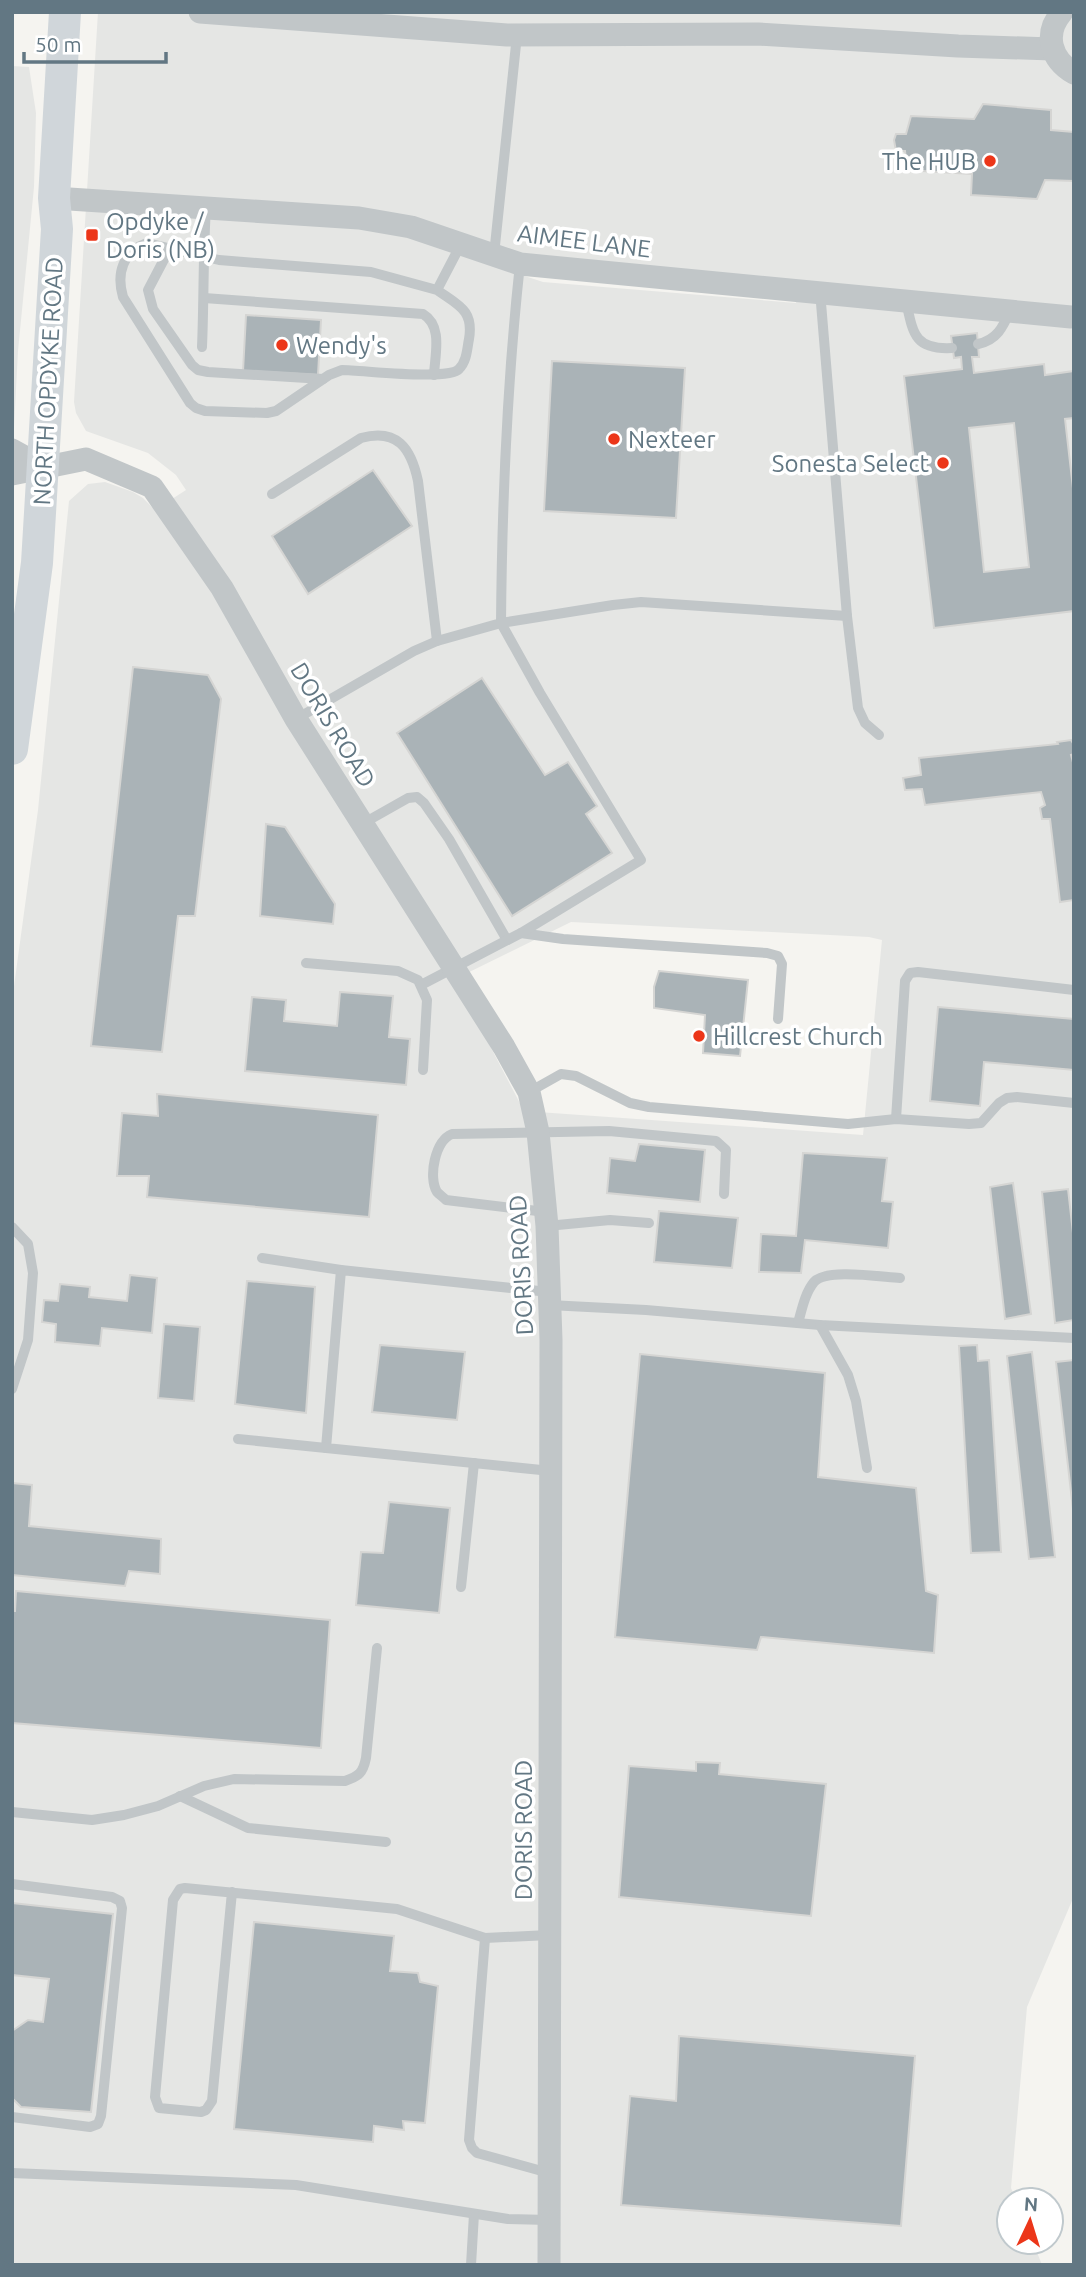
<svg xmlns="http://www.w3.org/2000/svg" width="1086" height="2277" font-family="Ubuntu,sans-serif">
	<rect width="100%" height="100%" fill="#f5f4f0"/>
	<g fill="#e5e6e4" fill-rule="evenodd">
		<path d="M98 12H1074V1896L1027 2007 1011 2188 1016 2200H1009V2242H1033L1042 2265H12V1001L38 810 69 501 88 484 105 482 133 492 143 498 155 510 186 490 176 475 148 453 86 431 76 413 74 402ZM532 258 793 284 796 303 543 282 491 265ZM571 922 869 937 882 940 863 1135 524 1111 455 979Z"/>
		<path d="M12 66 29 67 36 113 34 187 18 351 12 466Z"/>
	</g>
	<g fill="#aab3b7" stroke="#d5d5d3" stroke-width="2" fill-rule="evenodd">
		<path d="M983 104 1051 110V130L1074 132V181L1045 180 1037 199 971 195 972 174 907 170 905 151H896L894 140 896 134H906L911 116 974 119Z"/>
		<path d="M246 315 321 320 318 375 243 371Z"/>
		<path d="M977 333 979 357H972L974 373 1044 364 1045 375 1074 371V418L1065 419 1074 497V611L934 628 904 376 962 369 961 357 954 358 951 336ZM1014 423 1029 567 984 572 969 428Z"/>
		<path d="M552 361 685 368 676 518 544 511Z"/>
		<path d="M373 470 412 526 308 594 272 536Z"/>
		<path d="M133 667 208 675 221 699 195 916H178L162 1052 91 1046Z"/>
		<path d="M482 678 545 775 568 762 597 806 586 814 612 853 512 916 397 733Z"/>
		<path d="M1071 740 1074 745V754L1071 755 1074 766V900L1060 902 1050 819H1042L1040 808 1045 805 1041 792 925 805 922 789 905 790 903 778 921 775 919 758 1058 744 1057 742Z"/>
		<path d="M266 824 285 827 335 904 333 924 260 916Z"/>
		<path d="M659 971 748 980 740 1056 703 1053 705 1015 654 1008V987Z"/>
		<path d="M340 992 393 996 389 1037 410 1039 406 1085 245 1071 252 997 286 1000 284 1021 337 1026Z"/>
		<path d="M938 1007 1074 1019V1070L984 1062 980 1106 930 1101Z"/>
		<path d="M157 1094 378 1115 369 1217 147 1197 149 1176H117L122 1113 158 1116Z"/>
		<path d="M639 1144 705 1150 700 1202 607 1193 610 1158 635 1161Z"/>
		<path d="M803 1153 887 1158 882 1201 893 1202 888 1248 805 1240 801 1273 759 1272 761 1234 796 1236Z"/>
		<path d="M1013 1183 1031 1314 1005 1319 990 1187Z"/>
		<path d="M1068 1189 1074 1242V1320L1055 1323 1042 1192Z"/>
		<path d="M659 1211 738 1218 732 1268 654 1262Z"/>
		<path d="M130 1275 157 1278 152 1333 102 1328 100 1346 55 1342 56 1324 42 1322 44 1300 58 1301 60 1284 90 1287 89 1297 127 1301Z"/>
		<path d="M247 1281 315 1287 306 1413 235 1404Z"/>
		<path d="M164 1324 200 1327 194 1401 158 1398Z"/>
		<path d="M380 1345 465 1352 457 1420 372 1412Z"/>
		<path d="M977 1345 978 1361 989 1360 1001 1552 971 1553 959 1346Z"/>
		<path d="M1032 1352 1055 1557 1029 1559 1007 1356Z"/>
		<path d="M640 1354 825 1373 818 1477 916 1488 926 1591 938 1595 934 1653 761 1637 757 1650 615 1637Z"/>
		<path d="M1074 1360V1518L1056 1362Z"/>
		<path d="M12 1483 32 1485 29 1526 161 1539 160 1574 129 1571 125 1586 12 1575Z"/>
		<path d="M389 1502 450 1508 439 1613 356 1605 361 1552 383 1553Z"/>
		<path d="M16 1591 330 1620 321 1748 12 1723V1611H15Z"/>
		<path d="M696 1762 720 1763 719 1774 826 1784 811 1916 619 1897 629 1766 696 1771Z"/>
		<path d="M12 1903 113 1914 91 2112 21 2107 12 2098V2031L28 2020 43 2022 49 1979 12 1975Z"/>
		<path d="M254 1922 394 1936 390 1971 418 1973 420 1982 438 1986 425 2123 403 2121 404 2130 374 2126 373 2142 234 2129Z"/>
		<path d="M679 2036 915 2056 901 2226 621 2205 630 2096 676 2101Z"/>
	</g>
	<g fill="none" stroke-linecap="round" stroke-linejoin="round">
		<g stroke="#c1c6c8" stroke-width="10">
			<path d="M170 248 148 290 153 309 192 365 198 370 208 372 323 379"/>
			<path d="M494 255 517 35"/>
			<path d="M437 290 371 272 219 260 147 243C123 252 116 273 123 297L190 403 196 408 205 411 267 413 276 411 329 375 342 370C363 370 448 381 459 369 467 361 467 349 469 339 474 310 458 305 437 290L461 244"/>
			<path d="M820 291 847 616 858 708 865 723 879 735"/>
			<path d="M204 298 423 314C443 326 435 354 434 375"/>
			<path d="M906 301C913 333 914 350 952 348"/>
			<path d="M978 344C997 340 1003 327 1010 311"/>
			<path d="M202 347C204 300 203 254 206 207"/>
			<path d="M272 494 361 438C397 428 411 448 418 481L437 641"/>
			<path d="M296 719 414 651 437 641 501 623C502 503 507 383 520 264"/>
			<path d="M362 824 408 798 417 797 424 803 449 839 507 940"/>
			<path d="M521 933 563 939 767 953 778 956 782 964 778 1019"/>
			<path d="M306 963 398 971 418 980 427 1000 423 1070"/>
			<path d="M421 985 521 933 641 860 540 693 501 623 613 605 641 602 847 616"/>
			<path d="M529 1092 561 1074 576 1076 630 1103 649 1107 848 1124 896 1119 969 1124 981 1123 999 1103 1007 1098 1017 1097 1074 1103"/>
			<path d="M896 1119 905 981 910 973 918 972 1074 990"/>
			<path d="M546 1212 446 1200C443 1197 440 1195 437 1192 428 1177 435 1141 452 1134L609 1131 716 1141 726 1150 724 1194"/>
			<path d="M547 1226 610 1220 649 1223"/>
			<path d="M12 1227 28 1244 33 1273 28 1340 12 1389"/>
			<path d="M262 1258 341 1270"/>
			<path d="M549 1292 341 1270 326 1448 551 1471"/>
			<path d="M549 1305 646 1310 820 1325 1074 1338"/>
			<path d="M798 1323C802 1309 805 1293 814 1282 826 1268 881 1277 900 1278"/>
			<path d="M820 1325 848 1375 856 1401 867 1468"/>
			<path d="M238 1439 326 1448"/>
			<path d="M461 1587 474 1463"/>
			<path d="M180 1796 248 1828 386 1842"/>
			<path d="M12 1812 92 1820 124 1815 158 1806 204 1786 234 1779 345 1781C359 1776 363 1773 366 1758L377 1648"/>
			<path d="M12 1884 112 1897 120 1901 122 1908 101 2116 98 2124 90 2127 12 2117"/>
			<path d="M232 1892 212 2101 206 2110 201 2112 159 2108 155 2097 173 1900 180 1889 185 1888 397 1909 485 1938 549 1935"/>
			<path d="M485 1938 469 2140 472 2148 477 2153 549 2173"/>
			<path d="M12 2173 296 2185 508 2219 549 2220"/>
			<path d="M471 2265 474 2214"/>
		</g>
		<g stroke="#c1c6c8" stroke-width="23">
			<path d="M200 12 507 35 758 34 958 46 1052 49"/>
			<path d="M1062 12C1043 34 1051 60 1074 73"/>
			<path d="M54 198 359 218 411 227 520 264 1071 317"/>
			<path d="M12 450 43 467"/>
			<path d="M12 474 86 459 152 487 222 588 296 719 504 1047 529 1092 538 1132 547 1226 551 1340 549 2265"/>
		</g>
		<path stroke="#d0d6da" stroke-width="32" d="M12 749 37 563 57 229 54 198 65 12"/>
	</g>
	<g fill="#ec3619" stroke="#fff" stroke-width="2.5">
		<circle cx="990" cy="161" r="7"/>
		<rect x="85" y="228" width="14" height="14" rx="3.5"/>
		<circle cx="282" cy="345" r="7"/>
		<circle cx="614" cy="439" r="7"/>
		<circle cx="943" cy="463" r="7"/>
		<circle cx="699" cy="1036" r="7"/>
	</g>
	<g text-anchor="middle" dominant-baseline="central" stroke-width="7" stroke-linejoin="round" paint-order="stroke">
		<g font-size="24" fill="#627783" stroke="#fff" text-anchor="start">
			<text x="976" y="161" text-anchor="end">The HUB</text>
			<text x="106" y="221">Opdyke /<tspan x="106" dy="28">Doris (NB)</tspan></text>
			<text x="296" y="345">Wendy's</text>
			<text x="628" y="439">Nexteer</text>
			<text x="929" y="463" text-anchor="end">Sonesta Select</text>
			<text x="713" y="1036">Hillcrest Church</text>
		</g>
		<g font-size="24" fill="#627783" stroke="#fff">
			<text transform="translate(584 241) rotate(7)">AIMEE LANE</text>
			<text transform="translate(48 381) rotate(-87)">NORTH OPDYKE ROAD</text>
			<text transform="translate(333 725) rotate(59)">DORIS ROAD</text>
			<text transform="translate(521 1265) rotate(-93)">DORIS ROAD</text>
			<text transform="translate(523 1830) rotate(-90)">DORIS ROAD</text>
		</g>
	</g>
	<rect width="1086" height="2277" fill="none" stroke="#627783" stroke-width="28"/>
	<g transform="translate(1030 2221) rotate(4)"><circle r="33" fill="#ffffff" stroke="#c0c9cd" stroke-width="2"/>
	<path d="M0-5L12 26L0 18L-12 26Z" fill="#ec3619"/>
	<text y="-10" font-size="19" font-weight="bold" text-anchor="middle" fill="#627783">N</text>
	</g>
	<path d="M24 52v10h142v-10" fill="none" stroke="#627783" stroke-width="3.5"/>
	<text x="35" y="52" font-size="21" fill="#627783" stroke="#ffffff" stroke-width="5" paint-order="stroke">50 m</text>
</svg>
